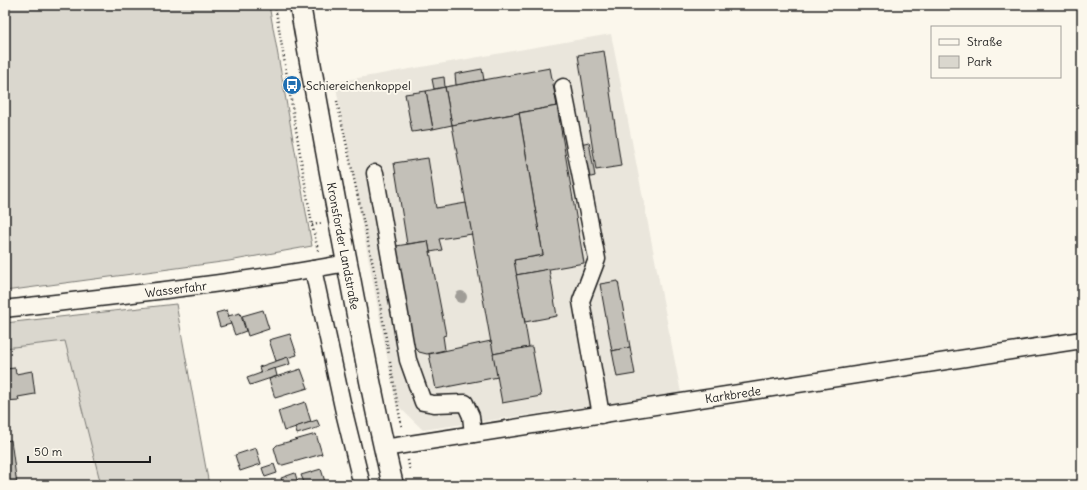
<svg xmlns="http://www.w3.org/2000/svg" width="1087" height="490" font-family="Delius,sans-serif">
	<rect width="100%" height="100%" fill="#fbf7ec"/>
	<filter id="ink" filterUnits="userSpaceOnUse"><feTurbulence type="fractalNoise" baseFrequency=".025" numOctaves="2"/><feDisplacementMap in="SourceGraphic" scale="8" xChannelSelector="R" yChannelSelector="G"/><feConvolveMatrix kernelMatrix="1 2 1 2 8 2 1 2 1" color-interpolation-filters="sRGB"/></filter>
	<g filter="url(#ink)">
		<g fill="#eae6dc">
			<path d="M611 34 681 393 423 430 396 404 335 82Z"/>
			<path d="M65 341 101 485H5V348Z"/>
		</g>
		<g fill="#dad7ce" stroke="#7b7a75">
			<path d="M5 5H269L312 246 229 261 5 291Z"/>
			<path d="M176 304 209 485H101L65 341 5 348V323Z"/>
		</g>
		<g fill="#c3c0b8" stroke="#1c1c1c">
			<path d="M604 51 621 166 596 170 578 55Z"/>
			<path d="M550 68 557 106 452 125 445 87Z"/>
			<path d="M482 69 484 80 456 85 455 74Z"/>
			<path d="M444 77 445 87 434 89 432 79Z"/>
			<path d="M445 87 452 125 433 129 426 91Z"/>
			<path d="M426 91 433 129 412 132 405 94Z"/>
			<path d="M557 106 584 263 516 275 514 260 543 255 519 113Z"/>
			<path d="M519 113 543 255 514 260 529 347 493 354 452 125Z"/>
			<path d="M589 142 595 176 587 178 580 144Z"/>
			<path d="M428 158 436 208 466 203 472 234 439 239 442 250 430 252 428 241 407 244 394 163Z"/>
			<path d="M428 241 446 335 443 336 445 350 427 354 419 352 413 345 396 246Z"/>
			<path d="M549 269 557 316 525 322 516 275Z"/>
			<path d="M618 281 630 347 612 351 600 284Z"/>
			<path d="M227 310 231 324 220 327 216 313Z"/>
			<path d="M263 310 269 329 248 336 242 316Z"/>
			<path d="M240 313 246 331 235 335 228 316Z"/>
			<path d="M290 334 297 355 276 361 269 340Z"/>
			<path d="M491 341 498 377 436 389 429 354Z"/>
			<path d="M529 347H532L541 396 502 403 493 354Z"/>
			<path d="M630 347 635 374 617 377 612 351Z"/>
			<path d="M288 357 290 364 261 373 259 367Z"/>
			<path d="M15 368 16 374 32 371 35 394 18 397 19 400 5 401V369Z"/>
			<path d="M275 368 277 376 250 385 247 378Z"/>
			<path d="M301 369 308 388 275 398 269 379Z"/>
			<path d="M305 402 311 422 284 431 278 411Z"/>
			<path d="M317 420 320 427 297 434 295 427Z"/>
			<path d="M316 434 322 454 283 465H279L274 448 277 445Z"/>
			<path d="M11 440 17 485H5V441Z"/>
			<path d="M256 448 261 464 240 471 235 455Z"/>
			<path d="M274 464 277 473 265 477 262 468Z"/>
			<path d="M321 469 326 485H305L301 475Z"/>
			<path d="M295 473 298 483 293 485H283L281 478Z"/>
		</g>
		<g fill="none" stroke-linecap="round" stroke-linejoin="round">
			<g stroke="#1c1c1c" stroke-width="19">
				<g id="minor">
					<path d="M563 87 597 259 581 301 601 415"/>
					<path d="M375 173 408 360 423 402 434 404 465 403 471 416 473 434"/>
					<path d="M313 269 344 412 362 485"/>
					<path id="s1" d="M5 309C119 295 234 284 347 263"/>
					<path id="s2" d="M384 448 1082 340"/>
				</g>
			</g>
			<g stroke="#1c1c1c" stroke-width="23">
				<g id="major">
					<path id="s3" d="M300 5C316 96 332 187 350 278 363 347 376 417 393 485"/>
				</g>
			</g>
			<g stroke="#1c1c1c" stroke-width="2.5" stroke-dasharray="1 3" stroke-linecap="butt">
				<path d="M275 5 312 225 318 250 316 252"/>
				<path d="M337 101 374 270 389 355"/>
				<path d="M312 225 322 223"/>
				<path d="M390 362 402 429"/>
				<path d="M408 460 410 471"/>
			</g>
			<use href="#minor" stroke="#fbf7ec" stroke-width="16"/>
			<use href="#major" stroke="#fbf7ec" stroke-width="20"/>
		</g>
		<circle fill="#a09d97" cx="461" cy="297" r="6"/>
	</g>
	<defs>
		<g id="bus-disc" transform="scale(1)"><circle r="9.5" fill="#1f6fb2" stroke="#fbf7ec"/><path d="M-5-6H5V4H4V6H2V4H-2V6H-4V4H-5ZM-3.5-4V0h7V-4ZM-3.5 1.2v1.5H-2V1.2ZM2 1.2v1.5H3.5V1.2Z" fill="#fff"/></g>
	</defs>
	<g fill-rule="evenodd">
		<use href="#bus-disc" x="292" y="85"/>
	</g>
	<g text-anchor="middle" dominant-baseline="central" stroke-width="4" stroke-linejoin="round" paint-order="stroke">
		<g font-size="12" fill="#1c1c1c" stroke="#fbf7ec" text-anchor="start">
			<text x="306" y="85">Schiereichenkoppel</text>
		</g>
		<g font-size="12" fill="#1c1c1c" stroke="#fbf7ec">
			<text stroke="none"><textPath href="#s3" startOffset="245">Kronsforder Landstraße</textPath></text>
			<text stroke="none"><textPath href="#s1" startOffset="172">Wasserfahr</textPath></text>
			<text stroke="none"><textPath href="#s2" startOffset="353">Karkbrede</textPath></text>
		</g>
	</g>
	<rect width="1087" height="490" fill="none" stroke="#fbf7ec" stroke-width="20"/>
	<rect x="10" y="10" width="1067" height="470" fill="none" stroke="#1c1c1c" stroke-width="1.5" filter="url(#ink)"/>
	<rect x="931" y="26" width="130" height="52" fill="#fbf7ec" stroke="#a29f99"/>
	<rect x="939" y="39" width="20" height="6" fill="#fbf7ec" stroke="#a29f99"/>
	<text x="967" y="46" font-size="12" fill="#1c1c1c">Straße</text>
	<rect x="939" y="56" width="20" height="12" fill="#dad7ce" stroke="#a29f99"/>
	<text x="967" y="66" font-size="12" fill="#1c1c1c">Park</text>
	<path d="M28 456v6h122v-6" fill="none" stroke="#1c1c1c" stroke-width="2"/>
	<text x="34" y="456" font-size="12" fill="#1c1c1c" stroke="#fbf7ec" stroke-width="3" paint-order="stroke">50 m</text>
</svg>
